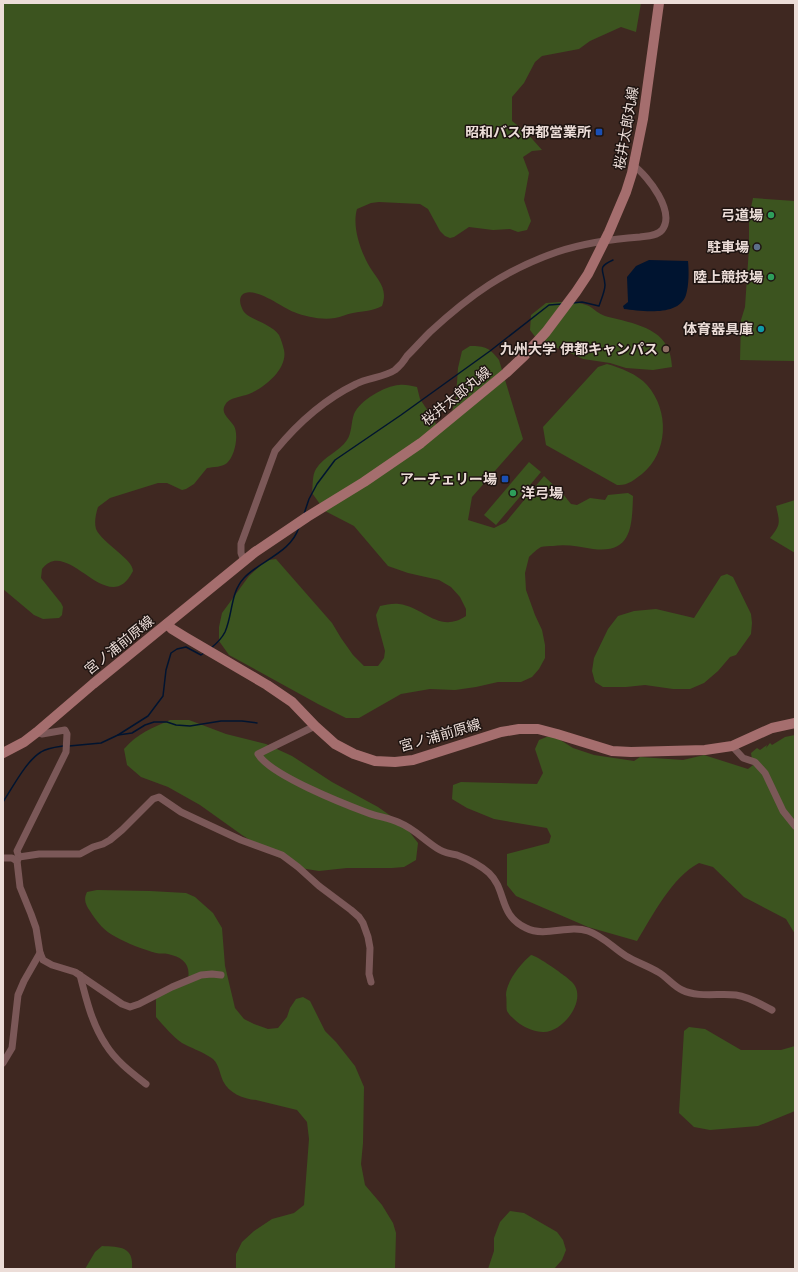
<svg xmlns="http://www.w3.org/2000/svg" width="798" height="1272" font-family="Arial,'Noto Sans JP',sans-serif">
	<rect width="100%" height="100%" fill="#3f2821"/>
	<g fill="#3c541f">
		<path d="M3 3H641L636 32 621 27 590 41 579 49 542 56 535 62 524 83 512 97V121L526 132 542 150 532 151 523 157 529 173 524 200 531 221 527 230 518 232 510 229 493 230 469 227 454 237 450 238 445 236 440 231 428 209 420 204 379 202 371 203 357 209C352 226 360 249 368 264 376 279 389 287 382 306 372 311 364 311 353 313 347 314 341 317 335 318 322 320 306 317 294 312 283 308 252 284 242 295 238 300 241 307 244 312 251 320 271 324 279 335 281 339 283 346 284 350 288 369 264 388 249 394 242 397 229 397 225 405 220 414 230 419 234 426 239 435 235 456 227 463 223 467 213 467 207 468L194 484 186 489 182 490 167 483H158L110 498 98 507C96 513 94 522 96 529 102 543 133 559 133 571 108 621 68 535 42 569L41 578 61 603 63 607 62 615 59 618 43 619 34 615 3 589Z"/>
		<path d="M753 198 795 201V361L740 360 741 320 745 307 749 248V217Z"/>
		<path d="M561 302C570 302 580 302 589 306 594 309 599 314 605 316 608 317 613 318 617 319 645 326 671 333 672 367L653 370 626 368 610 363 583 359 568 352 546 344 536 338 530 330 531 315 546 303Z"/>
		<path d="M470 346C485 346 490 348 499 360L523 439 472 497 468 520 494 528 506 522 544 476 563 494 571 504 577 505 590 498 605 500 608 495 628 493 633 496C632 526 632 554 593 549 580 547 567 544 553 546 550 546 544 546 541 547 537 549 532 554 529 557L525 573 526 590 535 615 542 630 545 645V658L539 669 532 677 521 682H498L476 687 455 690 430 689 401 694 359 718H346L318 704 229 655 219 641V627L222 613 249 576 262 564 269 560 276 559 332 623 341 638 353 655 364 666H378L384 658 385 651 378 625 376 615 380 606C386 605 393 603 399 604 424 607 439 634 466 616V609L460 597 451 587 439 580 408 573 388 566 354 526 325 511 312 493C313 486 312 475 316 469 324 456 339 452 347 440 352 433 351 422 354 414 360 400 385 386 399 385 405 384 411 386 417 387L420 399 430 414 436 424 445 427 452 412 456 397 458 368 462 351Z"/>
		<path d="M607 364C621 368 637 374 647 385 670 411 668 453 642 474 634 480 627 486 617 485L546 445 543 427 598 367Z"/>
		<path d="M529 462 541 472 496 525 484 515Z"/>
		<path d="M795 500V553L770 538C781 524 780 523 776 506Z"/>
		<path d="M727 574 733 577 751 614 752 623 751 634 736 655 730 657 718 671 704 683 690 689H673L645 685 626 687H603L595 682 592 671 594 658 608 629 618 616 634 611 656 609 694 618 721 576Z"/>
		<path d="M170 720H189L226 734 266 744 292 756 332 782 378 807 405 826 418 843 416 860 404 867 392 868H347L319 871 300 868 276 856 242 835 200 805 168 787 141 777 127 765 124 749C138 733 152 728 170 720Z"/>
		<path d="M795 735V934L786 919 744 897 713 867 699 863C672 877 653 915 637 941L588 927 516 896 507 885V854L549 843 551 836 547 828 494 819 467 808 452 799 453 785 461 782 537 784 543 773 535 749 539 740 549 736H554L573 748 594 755 634 761 640 757 683 760 704 755 748 769 753 765 751 753 757 748 760 750 767 745 766 748 770 743 772 745 785 737Z"/>
		<path d="M97 890 150 891 186 893 195 897 213 913 222 928 225 966 235 1008 244 1019 254 1024 268 1029 278 1028 287 1017 290 1008 296 999 303 997 310 1001 325 1031 336 1042 355 1066 364 1087 363 1143 361 1164 365 1185 382 1205 393 1223 396 1233 395 1269H236V1254L242 1242 254 1231 272 1219 294 1213 304 1205 309 1139 307 1122 297 1110 256 1100C243 1099 229 1093 223 1081 219 1072 219 1062 210 1057 201 1051 191 1048 182 1043 172 1036 164 1026 156 1017V999L168 988 188 979C191 964 182 957 168 954 164 953 160 954 156 953 145 950 126 943 116 937 105 932 96 921 90 911 86 905 83 900 87 892Z"/>
		<path d="M531 955C537 956 557 970 562 974 566 977 573 982 575 986 585 1004 561 1033 543 1032 535 1032 526 1028 520 1024 516 1021 509 1015 507 1011 506 1007 507 1000 506 995 506 982 521 963 531 955Z"/>
		<path d="M689 1027 705 1029 741 1050H781L795 1046V1111L758 1126 710 1130 694 1127 679 1113 684 1031Z"/>
		<path d="M510 1211 524 1213 557 1232 563 1240 566 1250 562 1260 554 1269H488L494 1251V1238L500 1222Z"/>
		<path d="M102 1246C120 1247 134 1246 132 1269H85L95 1252Z"/>
	</g>
	<path fill="#001430" d="M649 260 688 261C689 271 689 285 686 295 679 317 641 311 624 309L623 306 628 302 627 277 636 266Z"/>
	<g fill="none" stroke-linecap="round" stroke-linejoin="round">
		<g stroke="#001430" stroke-width="1.5">
			<path d="M573 303 582 302 599 306C601 300 605 291 605 285 604 269 596 268 613 260"/>
			<path d="M304 514 309 499 317 484 335 460 401 415 490 351 549 305 562 304"/>
			<path d="M211 648C216 644 222 638 225 632 233 614 230 593 244 578 261 560 291 553 299 527"/>
			<path d="M118 735 148 716 163 696 166 670 171 653 177 649 186 647 201 655 204 653"/>
			<path d="M69 746 101 743 118 735 132 733 145 725 154 722H167L176 725 190 726 221 721H242L257 723"/>
			<path d="M3 802C13 787 26 761 41 752 47 748 56 747 63 746"/>
		</g>
		<g stroke="#7b5858" stroke-width="7">
			<path d="M244 561 241 553V544L275 451C297 424 323 400 356 384 367 378 385 377 395 370 400 366 404 361 407 356 415 348 422 340 430 332 470 295 505 270 557 252 584 243 612 239 640 237 647 236 657 236 662 230 676 212 648 176 634 166"/>
			<path d="M315 726 258 754C270 775 344 804 368 813 379 817 390 818 400 823 415 829 426 842 440 850 445 853 451 854 457 855 468 859 480 865 489 873 507 890 498 915 526 928 546 938 568 924 588 931 603 936 613 948 626 956 636 962 648 966 658 972 667 977 673 986 682 990 698 998 719 993 736 995 750 997 760 1004 772 1010"/>
			<path d="M37 732 42 734 65 730 67 734 66 752 17 851 19 857 17 861 20 887 31 914 36 928 40 953 43 960 52 965 75 972 122 1004 130 1007 139 1004 172 987 201 975 212 974 221 975"/>
			<path d="M732 746 743 758 755 762 765 773 783 811 795 826"/>
			<path d="M19 857 39 854H80L93 847 103 844 110 840 122 830 153 799 159 797 181 812 198 820 241 840 282 855 298 867 319 886 351 910 359 917 363 923 368 937 370 948 369 974 371 982"/>
			<path d="M3 858H12L17 861"/>
			<path d="M80 975C86 999 92 1024 106 1045 116 1061 132 1073 146 1084"/>
			<path d="M3 1063 12 1048 18 995 24 981 40 953"/>
		</g>
		<g stroke="#a56e6e" stroke-width="10">
			<path d="M167 624 172 629 185 637 267 685 292 702 315 726 335 744 354 754 375 761 395 762 413 760 501 732 519 729H538L557 734 612 751 631 752 705 750 732 746 772 728 795 723"/>
			<path d="M3 753 24 742 37 732 93 684 255 552 307 517 364 482 421 443 506 373 524 356 546 332 576 292 588 274 609 232 626 192 632 173 643 119 659 3"/>
		</g>
	</g>
	<g fill="#1a4fb4" stroke="#1e1411" stroke-width="1.5">
		<rect x="595" y="128" width="8" height="8" rx="2"/>
		<rect x="501" y="475" width="8" height="8" rx="2"/>
	</g>
	<g fill="#2e9e5b" stroke="#1e1411" stroke-width="1.5">
		<circle cx="771" cy="215" r="4"/>
		<circle cx="771" cy="277" r="4"/>
		<circle cx="513" cy="493" r="4"/>
	</g>
	<circle fill="#5c6f8a" stroke="#1e1411" stroke-width="1.5" cx="757" cy="247" r="4"/>
	<circle fill="#0f9aa8" stroke="#1e1411" stroke-width="1.5" cx="761" cy="329" r="4"/>
	<circle fill="#8d6e63" stroke="#1e1411" stroke-width="1.5" cx="666" cy="349" r="4"/>
	<g text-anchor="middle" dominant-baseline="central" stroke-width="3" stroke-linejoin="round" paint-order="stroke">
		<g font-size="14" fill="#ecddd8" stroke="#1e1411">
			<text transform="translate(626 128) rotate(-80)">桜井太郎丸線</text>
			<text transform="translate(456 396) rotate(-39)">桜井太郎丸線</text>
			<text transform="translate(119 645) rotate(-39)">宮ノ浦前原線</text>
			<text transform="translate(440 735) rotate(-16)">宮ノ浦前原線</text>
		</g>
		<g font-size="14" font-weight="bold" fill="#ecddd8" stroke="#1e1411" text-anchor="end">
			<text x="591" y="132">昭和バス伊都営業所</text>
			<text x="763" y="215">弓道場</text>
			<text x="749" y="247">駐車場</text>
			<text x="763" y="277">陸上競技場</text>
			<text x="753" y="329">体育器具庫</text>
			<text x="658" y="349">九州大学 伊都キャンパス</text>
			<text x="497" y="479">アーチェリー場</text>
			<text x="521" y="493" text-anchor="start">洋弓場</text>
		</g>
	</g>
	<rect width="798" height="1272" fill="none" stroke="#ecddd8" stroke-width="8"/>
</svg>
